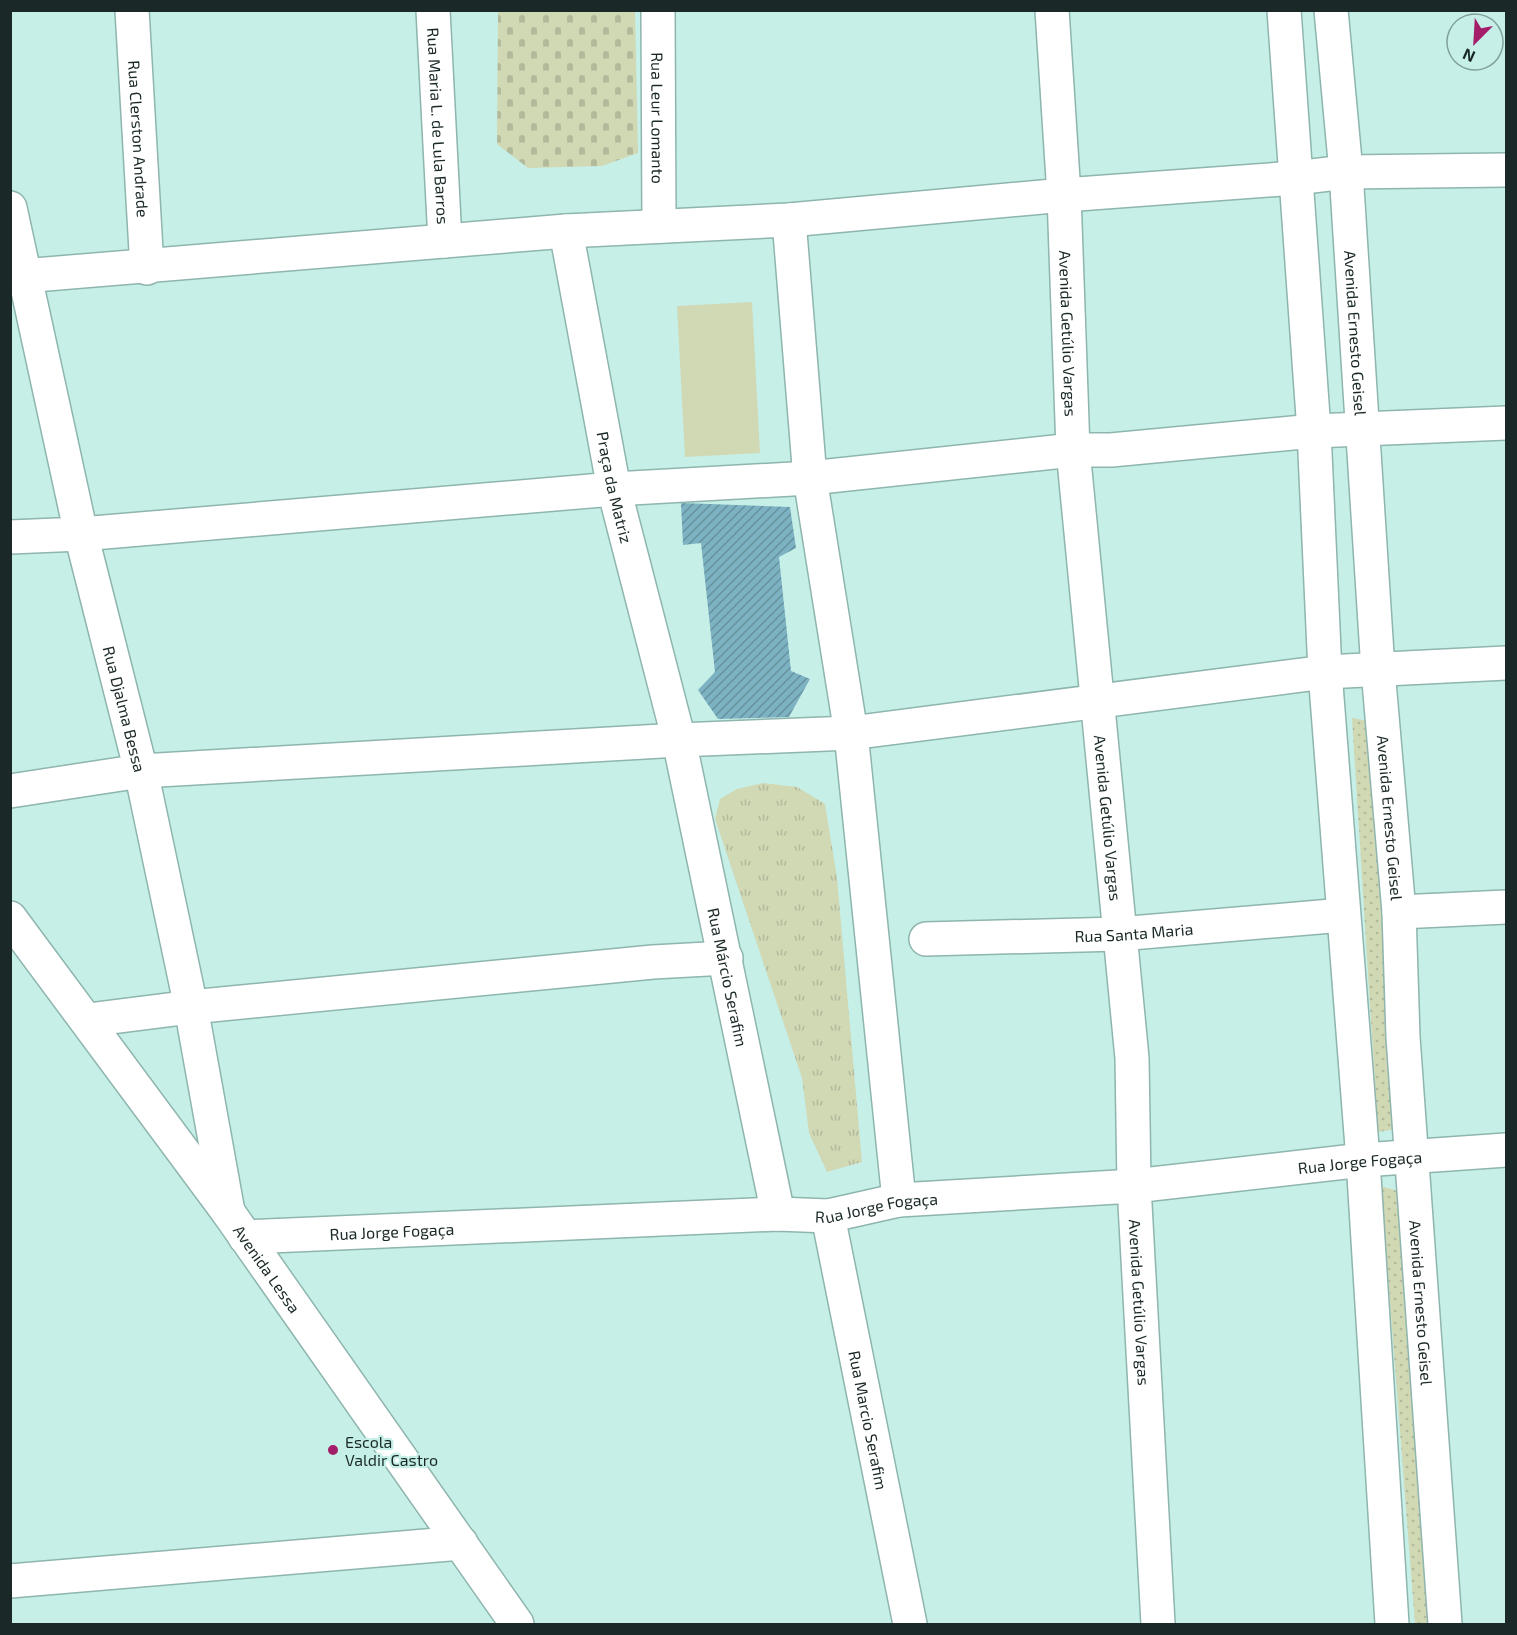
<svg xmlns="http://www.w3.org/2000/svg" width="1517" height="1635" font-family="'Exo 2',sans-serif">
	<defs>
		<pattern id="grass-dots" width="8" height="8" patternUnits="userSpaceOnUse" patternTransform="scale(1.5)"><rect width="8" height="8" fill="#d1d8b4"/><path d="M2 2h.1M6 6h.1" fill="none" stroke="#b3b99b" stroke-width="1.8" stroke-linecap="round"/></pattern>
		<pattern id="cemetery-stones" width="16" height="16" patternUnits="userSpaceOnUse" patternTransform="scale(1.5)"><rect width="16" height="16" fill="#d1d8b4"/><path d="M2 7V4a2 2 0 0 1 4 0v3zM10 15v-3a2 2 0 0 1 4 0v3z" fill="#b3b99b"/></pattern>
		<pattern id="park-tufts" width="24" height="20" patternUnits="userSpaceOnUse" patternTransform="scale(1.5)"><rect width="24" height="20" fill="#d1d8b4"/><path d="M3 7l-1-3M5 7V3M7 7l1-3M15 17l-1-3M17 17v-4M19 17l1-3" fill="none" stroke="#b3b99b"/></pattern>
		<pattern id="building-hatch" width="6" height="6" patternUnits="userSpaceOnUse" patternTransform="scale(1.5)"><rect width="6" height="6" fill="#7db2c2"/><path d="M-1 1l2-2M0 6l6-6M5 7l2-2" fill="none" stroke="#66919e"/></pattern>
	</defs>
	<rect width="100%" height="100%" fill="#c6efe8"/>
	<g fill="url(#grass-dots)">
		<path d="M1352 718 1369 721 1396 1129 1378 1132Z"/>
		<path d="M1381 1186 1401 1192 1430 1624H1415Z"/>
	</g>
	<path fill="url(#cemetery-stones)" d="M498 11H635L638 153 602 166 528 168 497 144Z"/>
	<path fill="url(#park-tufts)" d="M763 783 797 787 825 804 837 878 862 1162 827 1172 809 1133 802 1078 715 819 720 799 737 789Z"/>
	<path fill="#d1d8b4" d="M752 302 760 453 685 457 677 306Z"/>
	<path fill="url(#building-hatch)" d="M681 503 790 507 796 548 779 557 791 671 810 679 789 717 718 719 698 690 715 672 701 543 683 545Z"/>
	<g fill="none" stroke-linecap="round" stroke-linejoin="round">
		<g stroke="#8eb5ae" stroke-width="36">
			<g id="minor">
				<path id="s1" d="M132 10 147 268"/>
				<path id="s2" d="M433 10 445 241"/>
				<path id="s3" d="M658 10 659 226"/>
				<path id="s4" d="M1052 10 1064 195 1073 450 1132 1058 1134 1186 1158 1624"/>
				<path d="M1284 10 1314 431 1325 672 1363 1160 1392 1624"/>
				<path id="s5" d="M1331 10 1346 172 1378 670 1399 912 1403 1037 1445 1624"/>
				<path id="s6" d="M10 208 81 534 141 771 191 1007 228 1212"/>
				<path d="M789 220 810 478 851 733 899 1200"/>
				<path id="s7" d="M566 231 614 489 679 740 778 1214"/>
				<path d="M10 277 566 231 789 220 1064 195 1295 178 1346 172 1506 170"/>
				<path d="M10 537 81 534 614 489 810 478 1073 450H1111L1314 431 1506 423"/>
				<path d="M10 791 141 771 679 740 851 733 1325 672 1506 663"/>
				<path d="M1399 912 1506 907"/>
				<path id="s8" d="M10 918 228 1212 517 1624"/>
				<path id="s9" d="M926 939 1119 934 1343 915"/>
				<path d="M88 1020 191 1007 653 962 726 958"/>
				<path id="s10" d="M828 1216 910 1624"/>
				<path id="s11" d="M245 1237 778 1214 828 1216 899 1200 1134 1186 1363 1160 1506 1150"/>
				<path d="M10 1581 461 1543"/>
			</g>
		</g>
		<use href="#minor" stroke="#fff" stroke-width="33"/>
	</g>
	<circle fill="#a31d69" stroke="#c6efe8" stroke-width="2" cx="333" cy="1450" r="6"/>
	<g text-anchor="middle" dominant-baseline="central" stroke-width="4.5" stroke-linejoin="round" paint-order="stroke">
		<g font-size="16" fill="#1a2927" stroke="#c6efe8">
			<text stroke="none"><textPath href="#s3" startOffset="108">Rua Leur Lomanto</textPath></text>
			<text stroke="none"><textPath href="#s2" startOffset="116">Rua Maria L. de Lula Barros</textPath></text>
			<text stroke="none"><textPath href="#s1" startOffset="129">Rua Clerston Andrade</textPath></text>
			<text stroke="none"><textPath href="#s4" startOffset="324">Avenida Getúlio Vargas</textPath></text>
			<text stroke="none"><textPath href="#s5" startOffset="324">Avenida Ernesto Geisel</textPath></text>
			<text stroke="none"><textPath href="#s7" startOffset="261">Praça da Matriz</textPath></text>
			<text stroke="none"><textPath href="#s6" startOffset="514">Rua Djalma Bessa</textPath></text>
			<text stroke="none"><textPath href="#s4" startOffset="810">Avenida Getúlio Vargas</textPath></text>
			<text stroke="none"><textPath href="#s5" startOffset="810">Avenida Ernesto Geisel</textPath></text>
			<text stroke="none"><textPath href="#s9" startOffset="208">Rua Santa Maria</textPath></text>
			<text stroke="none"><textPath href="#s7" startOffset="764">Rua Márcio Serafim</textPath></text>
			<text stroke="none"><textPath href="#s11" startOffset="1119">Rua Jorge Fogaça</textPath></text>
			<text stroke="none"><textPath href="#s11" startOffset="633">Rua Jorge Fogaça</textPath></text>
			<text stroke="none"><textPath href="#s11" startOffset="147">Rua Jorge Fogaça</textPath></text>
			<text stroke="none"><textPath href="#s8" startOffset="435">Avenida Lessa</textPath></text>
			<text stroke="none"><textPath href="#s4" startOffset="1296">Avenida Getúlio Vargas</textPath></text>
			<text stroke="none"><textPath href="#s5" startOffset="1296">Avenida Ernesto Geisel</textPath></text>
			<text stroke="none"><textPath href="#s10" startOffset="208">Rua Marcio Serafim</textPath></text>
		</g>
		<g font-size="16" fill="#1a2927" stroke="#c6efe8" text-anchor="start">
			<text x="345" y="1441">Escola<tspan x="345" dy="18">Valdir Castro</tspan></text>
		</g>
	</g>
	<rect width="1517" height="1635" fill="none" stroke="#1a2927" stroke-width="24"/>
	<g transform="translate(1475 42) rotate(204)"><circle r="28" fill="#c6efe8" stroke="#81a09b" stroke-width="1.5"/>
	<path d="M0-4.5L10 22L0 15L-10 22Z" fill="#a31d69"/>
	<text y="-9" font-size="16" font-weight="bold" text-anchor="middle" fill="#1a2927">N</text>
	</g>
</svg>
